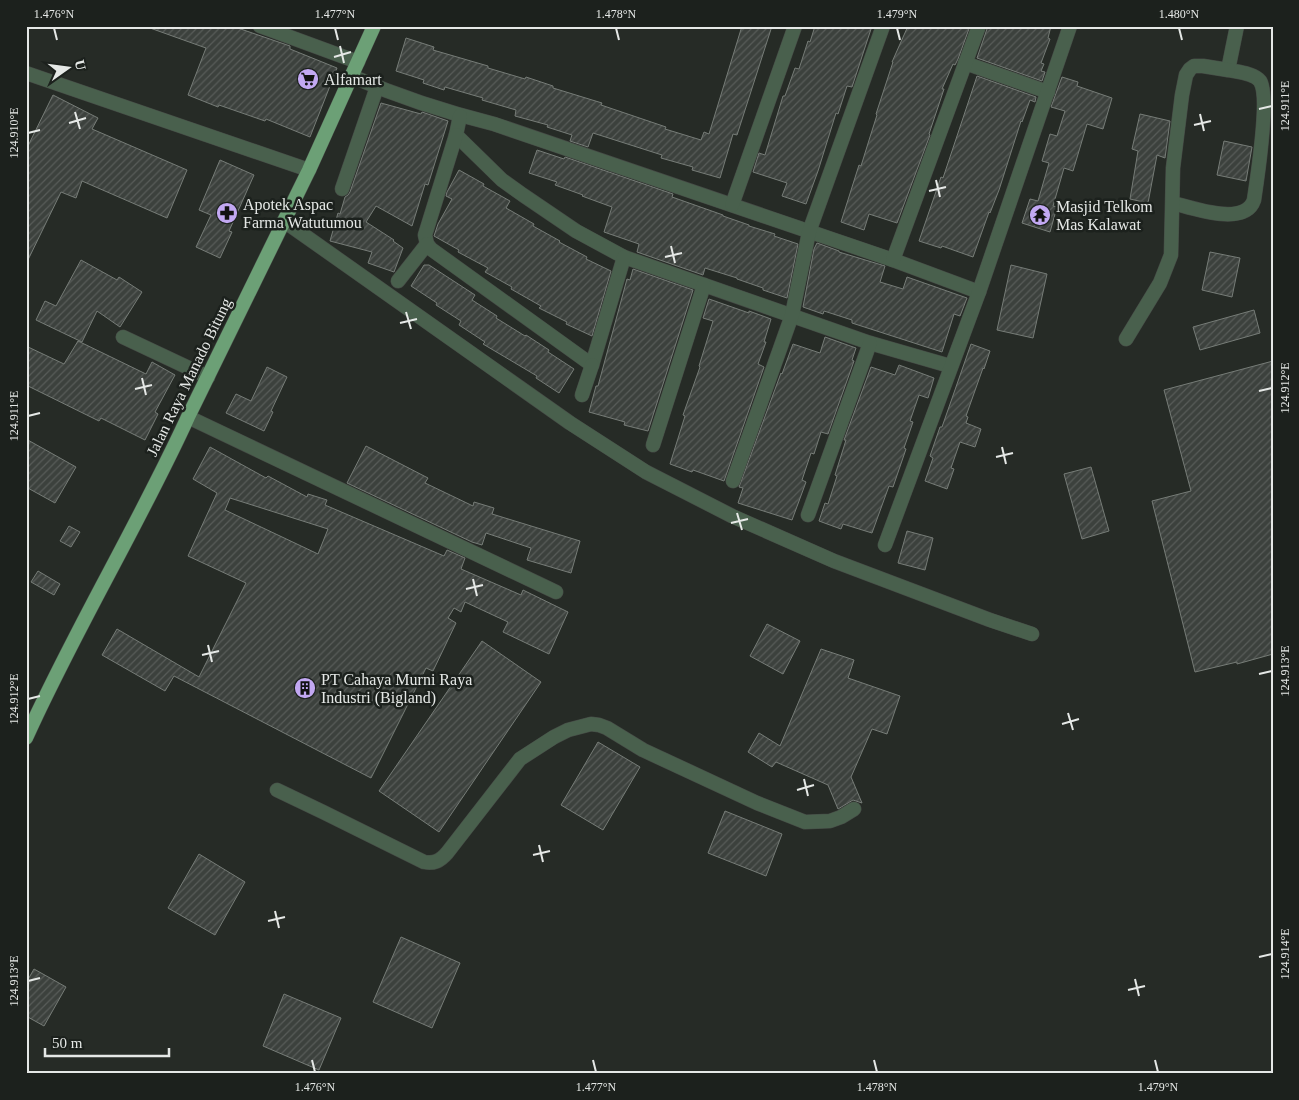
<svg xmlns="http://www.w3.org/2000/svg" width="1299" height="1100" font-family="'Times New Roman',serif">
	<defs>
		<pattern id="building-hatch" width="6" height="6" patternUnits="userSpaceOnUse" patternTransform="scale(1.25)"><rect width="6" height="6" fill="#3c413d"/><path d="M-1 1l2-2M0 6l6-6M5 7l2-2" fill="none" stroke="#585c59"/></pattern>
	</defs>
	<rect width="100%" height="100%" fill="#262b26"/>
	<g fill="url(#building-hatch)" stroke="#767c77" fill-rule="evenodd">
		<path d="M150 26H232L290 46V49L337 68 310 137 266 119 265 121 219 105 218 107 188 95 206 48 150 28Z"/>
		<path d="M742 26H772L737 135 733 134 720 178 692 170 693 167 661 158 662 155 593 133 588 147 570 141 572 135 547 127 548 125 515 116 516 110 482 100 483 98 445 87 444 90 423 83 424 80 396 71 406 38 434 47 433 50 488 66V68L525 79 526 77 553 86V88L602 103 601 105 666 127 665 129 701 140 704 132 709 134Z"/>
		<path d="M815 26H872L852 87 847 86 838 114 836 113 818 171 806 204 782 196 787 183 753 172 759 153 765 155 783 96H785L795 68 799 69 808 41 810 42Z"/>
		<path d="M908 26H970L958 59 955 65 953 64 942 89H944L929 134 930 135 897 223 869 214 864 230 841 222 859 165 861 166 870 137 877 115 876 114 893 62H892Z"/>
		<path d="M988 26H1051L1048 38 1050 39 1041 63 1044 64 1041 71 1045 72 1042 81 977 58Z"/>
		<path d="M977 76 1036 97 1035 102 1030 100 1022 122 1021 121 999 190 990 213 989 212 973 257 942 246 941 248 919 241 941 177 943 178Z"/>
		<path d="M1062 77 1078 82 1077 86 1112 98 1103 129 1087 124 1073 171 1064 168 1053 206 1057 207 1050 232 1022 223 1030 199 1038 201 1049 163 1042 161 1050 134 1057 136 1065 111 1051 107Z"/>
		<path d="M53 95 98 118 92 129 187 170 167 218 82 181 76 198 61 192 26 264V150Z"/>
		<path d="M381 103 421 114 422 112 448 121 428 185 425 184 412 226 376 206 366 222 394 240 393 241 403 248 394 272 368 263 372 252 330 241 338 213 340 214 345 197 348 195 350 192Z"/>
		<path d="M1140 114 1170 121 1165 158 1157 155 1148 203 1130 199 1138 151 1132 149Z"/>
		<path d="M1224 141 1252 147 1246 181 1217 175Z"/>
		<path d="M537 150 564 159 565 157 673 194 672 197 723 215V216L749 225V226L775 234 774 236 798 244 787 298 763 290V288L737 279V278L705 268 703 275 637 252 639 244 604 232 612 207 582 196 583 195 555 185 557 182 529 173Z"/>
		<path d="M220 160 254 175 229 231 232 232 220 258 196 247 211 215 199 210Z"/>
		<path d="M459 170 484 184 483 186 510 201 506 208 534 224 533 226 560 241 559 242 587 257 586 259 611 271 592 336 566 324 567 322 539 308 541 306 511 289 512 287 485 272 488 268 458 252 459 250 434 236 438 224 452 199 446 196 447 192Z"/>
		<path d="M817 243 839 251V252L885 266 880 282 903 289 907 277 967 298 960 316 954 314 942 352 852 323V320L824 311 823 314 803 307 814 249Z"/>
		<path d="M1210 252 1240 258 1232 297 1202 290Z"/>
		<path d="M81 260 117 280 119 277 142 292 120 327 97 311 82 342 36 320 45 301 56 306Z"/>
		<path d="M424 265H429L475 295 472 300 497 316 496 318 525 336 526 335 549 350 548 352 574 369 559 393 536 378 537 376 483 344 485 342 459 325 461 321 436 305 437 303 411 286Z"/>
		<path d="M1011 265 1047 274 1033 338 997 330Z"/>
		<path d="M633 269 693 290 648 431 624 425 625 422 589 412 596 386H598L627 279 630 280Z"/>
		<path d="M709 299 749 313V311L771 319 764 342H766L758 364 764 367 724 481 693 470 692 472 670 464 685 416 683 415 700 367 699 366 713 321 703 318Z"/>
		<path d="M1254 310 1260 333 1200 350 1193 327Z"/>
		<path d="M825 337 856 348 852 360 854 361 828 434 821 432 814 454 811 453 802 480 806 482 792 520 738 503 743 488 739 487 781 373 782 374 793 344 820 353Z"/>
		<path d="M78 341 146 374 152 362 175 375 155 412 158 414 145 440 101 418 99 421 26 385V346L64 364Z"/>
		<path d="M971 344 990 351 984 369 983 368 966 416 968 417 966 423 981 429 975 447 960 442 951 468 954 469 947 489 925 481 933 458 930 456 940 427H942Z"/>
		<path d="M1273 361V654L1237 664V662L1195 672 1152 501 1191 491 1164 390Z"/>
		<path d="M899 365 934 378 928 398 919 395 910 421 913 422 904 448 906 449 893 487 889 486 872 533 843 524 841 529 819 521 825 503 828 504 837 476 835 475 846 440H844L871 367 895 375Z"/>
		<path d="M267 367 287 377 271 411 273 412 264 431 226 413 236 394 251 401Z"/>
		<path d="M26 439 76 467 55 503 26 487Z"/>
		<path d="M366 446 428 478 425 483 473 506 474 502 494 508 492 514 580 541 571 573 527 560 531 548 486 533 482 545 472 542 347 483Z"/>
		<path d="M210 447 266 478 268 476 307 497 308 494 327 500 325 505 444 556 447 550 465 558 461 569 521 595 523 590 568 612 549 654 503 632 508 622 465 602 461 612 454 608 448 618 456 623 433 671 426 668 371 778 174 676 165 691 102 655 117 629 199 677 246 583 188 556 217 493 193 479ZM230 498 328 529 318 554 225 510Z"/>
		<path d="M1091 467 1109 531 1082 539 1064 474Z"/>
		<path d="M69 526 80 532 71 547 60 541Z"/>
		<path d="M907 531 933 538 925 570 898 563Z"/>
		<path d="M38 571 60 584 54 595 31 582Z"/>
		<path d="M767 624 800 641 783 674 750 656Z"/>
		<path d="M482 641 541 682 439 832 379 791Z"/>
		<path d="M821 649 854 660 848 678 900 696 887 734 872 729 851 777 862 803 853 800 838 809 828 785 776 762 772 767 748 752 759 733 780 746Z"/>
		<path d="M598 742 640 767 603 830 561 805Z"/>
		<path d="M725 811 782 834 766 876 708 853Z"/>
		<path d="M199 854 245 882 215 935 168 908Z"/>
		<path d="M401 937 460 963 432 1028 373 1002Z"/>
		<path d="M34 969 66 987 44 1026 26 1016V983Z"/>
		<path d="M284 994 341 1018 319 1070 263 1046Z"/>
	</g>
	<g fill="none" stroke-linecap="round" stroke-linejoin="round">
		<g stroke="#454945" stroke-width="15">
			<g id="minor">
				<path d="M260 26 358 62"/>
				<path d="M965 63 1048 92"/>
				<path d="M26 73 309 170"/>
				<path d="M351 76C397 96 445 112 494 124L893 260 979 292"/>
				<path d="M460 116 456 135 502 180 523 195 576 231 624 257 870 343 950 366"/>
				<path d="M456 135 425 235 427 244 431 249 592 365 624 257"/>
				<path d="M342 189 377 87"/>
				<path d="M1173 203C1193 208 1245 227 1254 200 1257 180 1270 96 1260 81 1254 73 1237 72 1228 70L1237 26"/>
				<path d="M732 205 795 26"/>
				<path d="M284 221 570 423 646 472 732 516 834 561 990 620 1032 634"/>
				<path d="M893 260 979 26"/>
				<path d="M398 281 427 244"/>
				<path d="M123 337 208 377"/>
				<path d="M1126 339 1160 283 1171 255 1173 168 1182 95 1186 75 1190 69 1194 66H1203L1228 70"/>
				<path d="M582 395 592 365"/>
				<path d="M188 417 556 592"/>
				<path d="M653 445 704 285"/>
				<path d="M733 481 792 315 809 232 883 26"/>
				<path d="M808 515 870 343"/>
				<path d="M885 545 979 292 1070 26"/>
				<path d="M277 790 323 812 424 862C434 864 440 861 447 853L520 759 554 737 568 730 591 724 599 725 607 728 643 750 757 803 805 822 830 821 841 817 854 809"/>
			</g>
		</g>
		<g stroke="#454945" stroke-width="15">
			<path id="trunk" d="M26 738C75 629 138 526 188 417L309 170 374 26"/>
		</g>
		<use href="#minor" stroke="#49604d" stroke-width="14"/>
		<use href="#trunk" stroke="#6ca076" stroke-width="14"/>
	</g>
	<path fill="none" stroke="#e5e8e6" stroke-width="2" d="M54 28 57 40M335 28 338 40M616 28 619 40M897 28 900 40M1179 28 1182 40M340 46 344 63M334 57 351 52M1259 109 1272 106M75 112 80 129M1200 114 1204 131M69 123 86 118M1194 125 1211 121M28 133 40 130M936 180 940 197M929 191 946 187M671 246 675 263M665 257 682 253M406 312 411 329M400 323 417 319M142 378 146 395M135 389 152 385M1259 391 1272 388M28 416 40 413M1002 447 1006 464M996 457 1013 453M737 513 742 530M731 523 748 519M473 579 477 596M466 589 483 585M208 645 212 662M202 655 219 651M1259 674 1272 671M28 699 40 696M1068 713 1073 730M1062 724 1079 719M804 779 808 796M797 790 814 785M539 845 543 862M533 855 550 851M275 911 279 928M268 921 285 917M1259 957 1272 954M1135 979 1139 996M28 981 40 978M1128 990 1145 986M312 1060 315 1072M593 1060 596 1072M874 1060 877 1072M1155 1060 1158 1072"/>
	<defs>
		<g id="supermarket-disc" transform="scale(1.125)"><circle r="9.5" fill="#c2a8f2" stroke="#1c211d"/><path d="M-6-5.5h2.5l.6 2H6L4.5 2H-2.5L-4.4-4H-6ZM-1.5 3.2a1.3 1.3 0 1 0 .1 0ZM3 3.2a1.3 1.3 0 1 0 .1 0Z" fill="#111"/></g>
		<g id="pharmacy-disc" transform="scale(1.125)"><circle r="9.5" fill="#c2a8f2" stroke="#1c211d"/><path d="M-2-6h4v4h4v4h-4v4h-4v-4h-4v-4h4Z" fill="#111"/></g>
		<g id="temple-disc" transform="scale(1.125)"><circle r="9.5" fill="#c2a8f2" stroke="#1c211d"/><path d="M0-6L5-2H3V0L6.5 2.5H4V6H1.5V3h-3V6H-4V2.5H-6.5L-3 0V-2H-5Z" fill="#111"/></g>
		<g id="building-disc" transform="scale(1.125)"><circle r="9.5" fill="#c2a8f2" stroke="#1c211d"/><path d="M-4-6H4V6H1V3H-1V6H-4ZM-2.5-4.3h1.7v1.8h-1.7ZM.8-4.3h1.7v1.8H.8ZM-2.5-1h1.7V.8h-1.7ZM.8-1h1.7V.8H.8Z" fill="#111"/></g>
	</defs>
	<g fill-rule="evenodd">
		<use href="#supermarket-disc" x="308" y="79"/>
		<use href="#pharmacy-disc" x="227" y="213"/>
		<use href="#temple-disc" x="1040" y="215"/>
		<use href="#building-disc" x="305" y="688"/>
	</g>
	<g text-anchor="middle" dominant-baseline="central" stroke-width="5" stroke-linejoin="round" paint-order="stroke">
		<g font-size="16" fill="#e5e8e6" stroke="#1c211d" text-anchor="start">
			<text x="324" y="79">Alfamart</text>
			<text x="243" y="204">Apotek Aspac<tspan x="243" dy="18">Farma Watutumou</tspan></text>
			<text x="1056" y="206">Masjid Telkom<tspan x="1056" dy="18">Mas Kalawat</tspan></text>
			<text x="321" y="679">PT Cahaya Murni Raya<tspan x="321" dy="18">Industri (Bigland)</tspan></text>
		</g>
		<g font-size="16" fill="#e5e8e6" stroke="#1c211d">
			<text transform="translate(189 377) rotate(-64)">Jalan Raya Manado Bitung</text>
		</g>
	</g>
	<rect width="1299" height="1100" fill="none" stroke="#1c211d" stroke-width="55"/>
	<g transform="translate(68 68) rotate(76)" stroke="#1c211d" stroke-width="4" paint-order="stroke">
	<path d="M0-4L9 19L0 12L-9 19Z" fill="#e5e8e6"/>
	<text y="-8" font-size="14" font-weight="bold" text-anchor="middle" fill="#e5e8e6">U</text>
	</g>
	<path d="M45 1048v8h124v-8" fill="none" stroke="#e5e8e6" stroke-width="2.5"/>
	<text x="52" y="1048" font-size="15" fill="#e5e8e6" stroke="#1c211d" stroke-width="4" paint-order="stroke">50 m</text>
	<rect x="28" y="28" width="1244" height="1044" fill="none" stroke="#e5e8e6" stroke-width="2"/>
	<g font-size="12" text-anchor="middle" fill="#e5e8e6">
		<text x="54" y="18">1.476°N</text>
		<text x="335" y="18">1.477°N</text>
		<text x="616" y="18">1.478°N</text>
		<text x="897" y="18">1.479°N</text>
		<text x="1179" y="18">1.480°N</text>
		<text transform="translate(1285 106) rotate(-90)" y="4">124.911°E</text>
		<text transform="translate(14 133) rotate(-90)" y="4">124.910°E</text>
		<text transform="translate(1285 388) rotate(-90)" y="4">124.912°E</text>
		<text transform="translate(14 416) rotate(-90)" y="4">124.911°E</text>
		<text transform="translate(1285 671) rotate(-90)" y="4">124.913°E</text>
		<text transform="translate(14 699) rotate(-90)" y="4">124.912°E</text>
		<text transform="translate(1285 954) rotate(-90)" y="4">124.914°E</text>
		<text transform="translate(14 981) rotate(-90)" y="4">124.913°E</text>
		<text x="315" y="1091">1.476°N</text>
		<text x="596" y="1091">1.477°N</text>
		<text x="877" y="1091">1.478°N</text>
		<text x="1158" y="1091">1.479°N</text>
	</g>
</svg>
